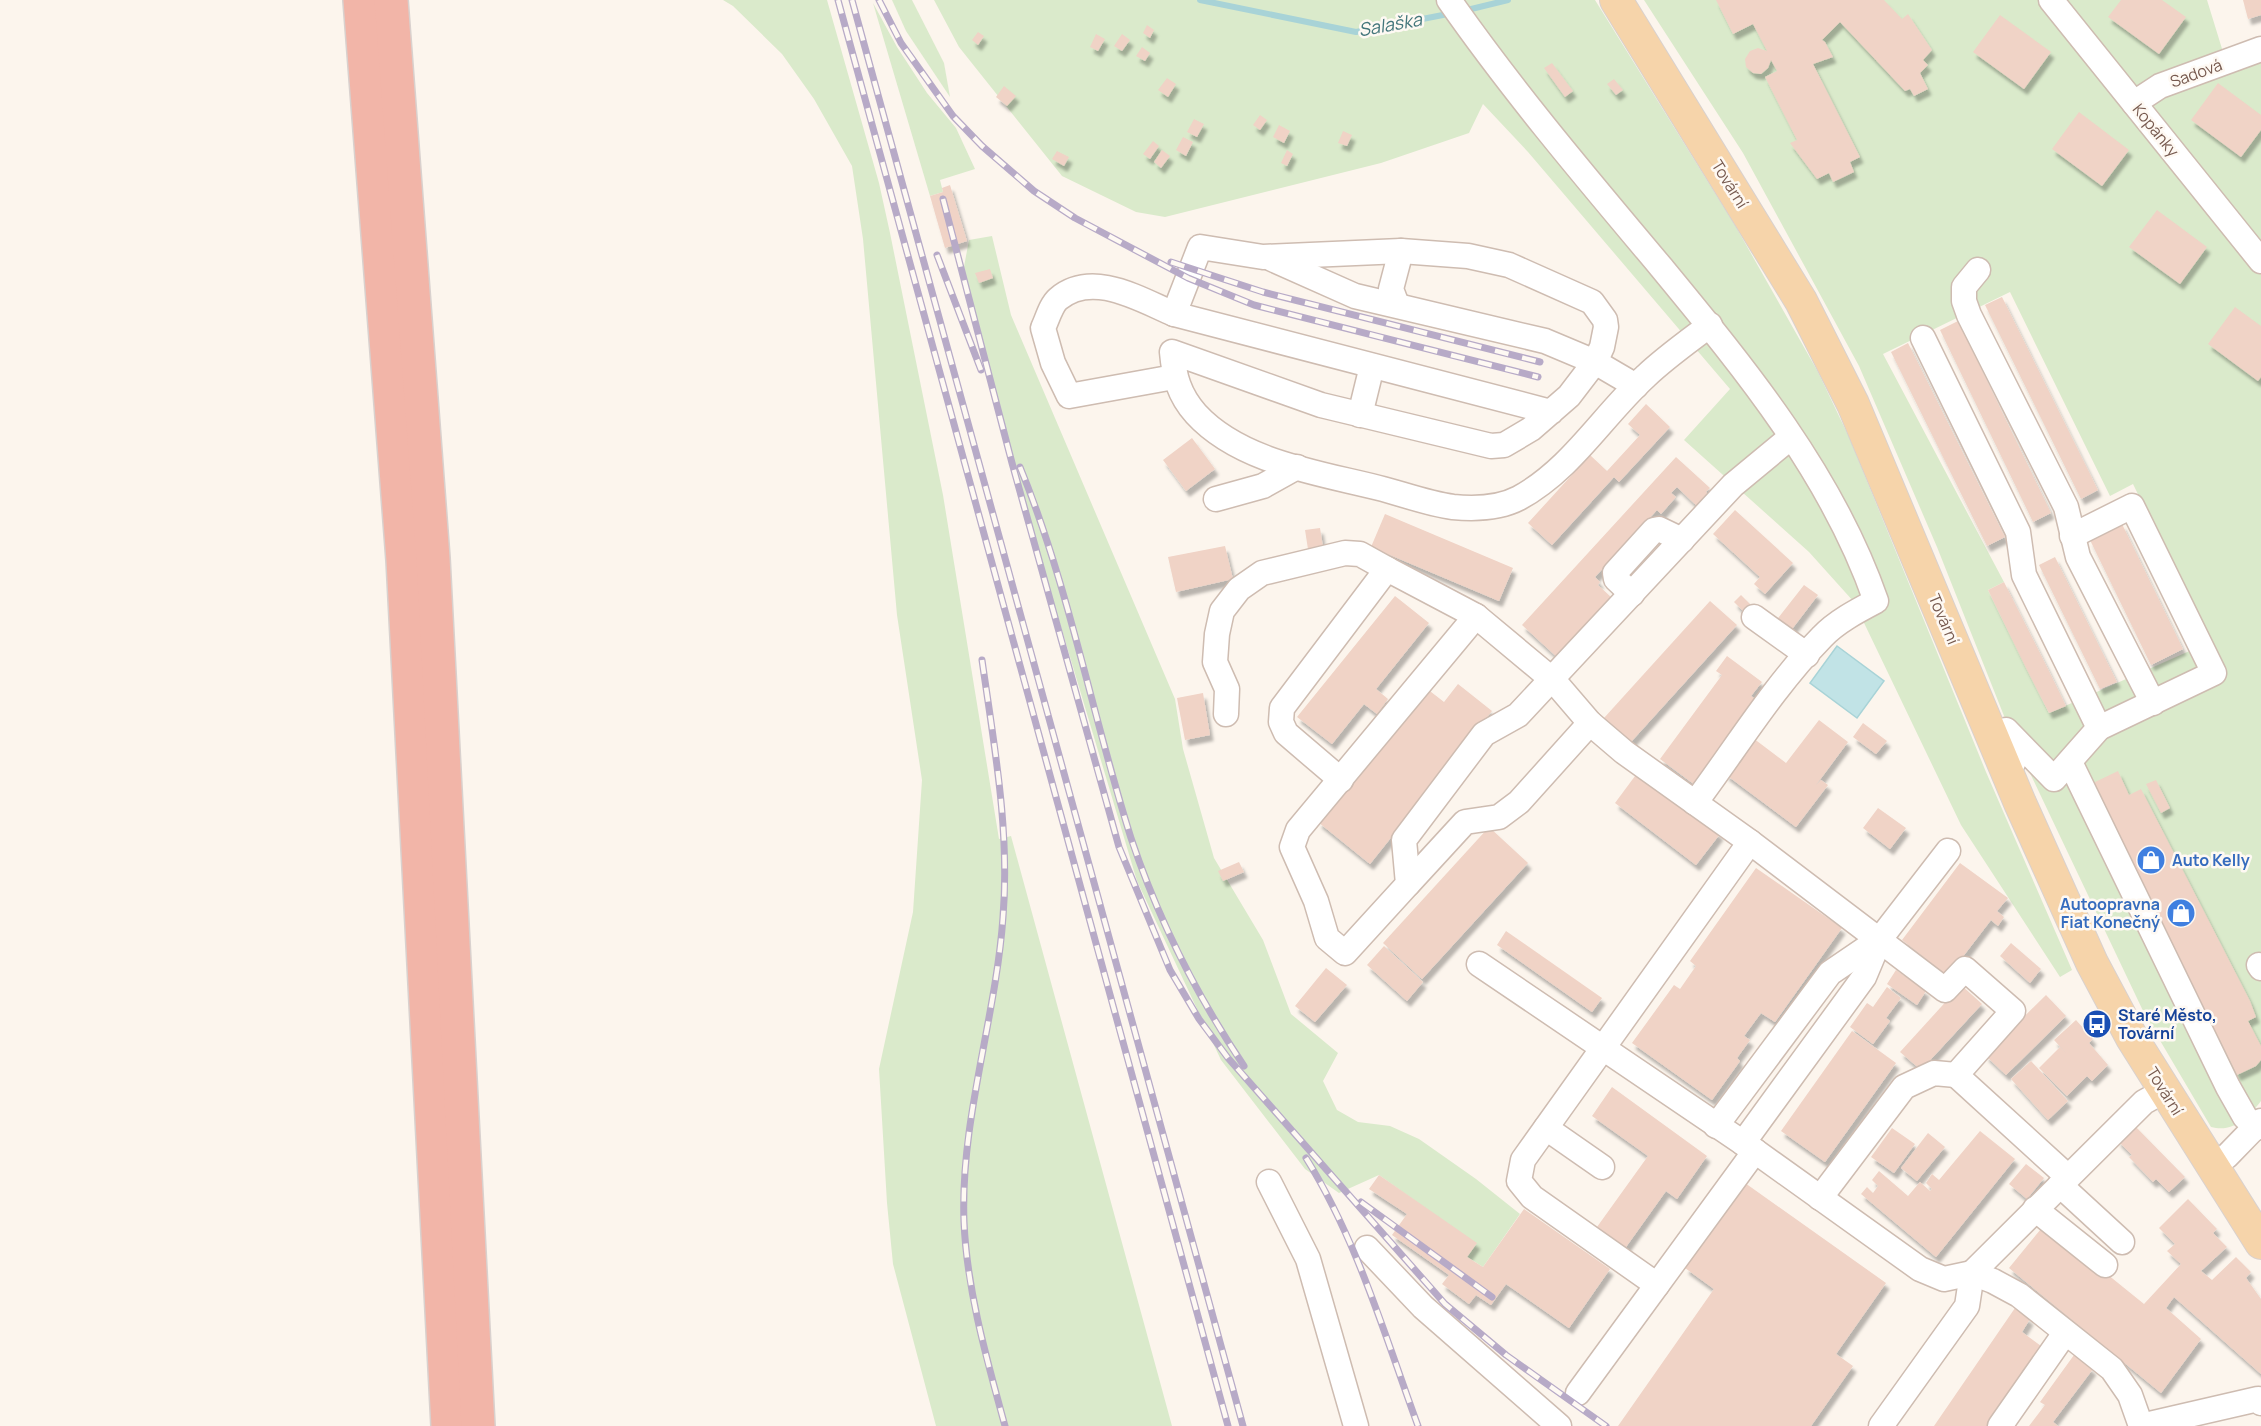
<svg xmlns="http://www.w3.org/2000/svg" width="2261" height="1426" font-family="Manrope,sans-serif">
	<defs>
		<filter id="shadow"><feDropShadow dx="3.5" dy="6" stdDeviation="1.5" flood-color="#0004"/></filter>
	</defs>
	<rect width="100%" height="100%" fill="#fcf5ed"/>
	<g fill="#daeacb" fill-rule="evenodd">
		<path d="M723 0H827L879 183 890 233 943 495 999 839 1011 836 1172 1426H936L893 1264 887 1203 879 1069 913 912 922 780 897 615 863 239 852 166 814 99 782 54 733 6Z"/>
		<path d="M892 0H912L944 63 950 97 906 31Z"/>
		<path d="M934 0H1595L1736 227 1818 372 1849 437 1986 772 2072 970 2060 977 1961 825 1854 602 1809 552 1684 440 1730 389 1528 152 1483 104 1469 133 1381 163 1165 217 1136 212 1062 176 959 47Z"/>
		<path d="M1644 0H2207L2223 52 2261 51V1101C2248 1118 2233 1133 2211 1127L2145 1015 2010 731 1937 547 1859 366 1743 153ZM2010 292 2110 496 2133 484 2210 642 2049 713 1988 590 2004 582 1883 354Z"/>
		<path d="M873 3 897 47 927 93 956 128 975 169 940 180 943 192 930 196Z"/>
		<path d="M992 236 1011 315 1175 699 1183 749 1214 858 1263 940 1291 1014 1338 1053 1323 1081 1337 1110 1358 1122 1390 1126 1419 1139 1476 1179 1520 1214 1483 1267 1467 1257 1476 1244 1379 1175 1339 1193 1305 1169 1221 1060 1137 881 1012 463 963 272 969 240Z"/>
	</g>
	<path fill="#c1e3e6" stroke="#a8d3d7" stroke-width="1.5" d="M1837 646 1884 681 1857 718 1810 683Z"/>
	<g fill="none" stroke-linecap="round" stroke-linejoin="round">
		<g stroke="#a8d3d7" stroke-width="6">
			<path d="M1200 0 1356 32 1453 13"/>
			<path d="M1463 11 1508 0"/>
		</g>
	</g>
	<g fill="#f0d3c6" filter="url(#shadow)">
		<path d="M1716 0H1884L1902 19 1908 14 1932 50 1923 60 1928 65 1920 73 1928 89 1914 96 1910 89 1905 91 1840 22 1822 40 1825 42 1833 57 1813 64 1860 157 1850 162 1854 172 1833 182 1829 173 1817 179 1790 143 1797 140 1765 77 1777 71 1771 60 1768 68 1761 74 1753 73 1746 67 1745 59 1750 51 1758 48 1767 51 1753 24 1733 34Z"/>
		<path d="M2121 0H2162L2186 17 2159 54 2108 17Z"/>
		<path d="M2243 0H2261V15L2248 19Z"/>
		<path d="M2000 15 2051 52 2024 89 1973 52Z"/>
		<path d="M1147 25 1154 30 1150 38 1143 33Z"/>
		<path d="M978 32 984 36 978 45 972 40Z"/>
		<path d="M1096 34 1105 39 1098 51 1090 47Z"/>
		<path d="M1122 34 1130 40 1122 51 1114 46Z"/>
		<path d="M1142 47 1150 53 1145 61 1136 56Z"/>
		<path d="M1552 63 1573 91 1565 97 1544 68Z"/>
		<path d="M1167 78 1176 84 1168 97 1158 90Z"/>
		<path d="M1614 79 1623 90 1616 95 1607 84Z"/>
		<path d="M2218 83 2261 115V130L2241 157 2191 120Z"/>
		<path d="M1004 86 1016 96 1007 106 996 97Z"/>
		<path d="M2079 112 2129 150 2102 186 2052 149Z"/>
		<path d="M1260 115 1267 120 1260 130 1253 125Z"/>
		<path d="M1194 119 1204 124 1197 137 1187 132Z"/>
		<path d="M1279 125 1290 131 1284 143 1273 137Z"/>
		<path d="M1343 131 1352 135 1347 146 1338 143Z"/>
		<path d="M1183 137 1193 142 1186 156 1176 150Z"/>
		<path d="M1153 141 1159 146 1150 159 1143 154Z"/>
		<path d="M1162 150 1170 156 1161 168 1154 162Z"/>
		<path d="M1287 150 1293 154 1287 166 1281 163Z"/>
		<path d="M1057 151 1069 157 1064 166 1052 159Z"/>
		<path d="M950 185 967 241 945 248 930 196 943 192 942 188Z"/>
		<path d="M2157 210 2207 247 2180 284 2129 247Z"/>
		<path d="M990 269 993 278 979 283 975 273Z"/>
		<path d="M2002 297 2098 490 2081 499 1985 305Z"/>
		<path d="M2235 307 2261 326V377L2258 381 2208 344Z"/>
		<path d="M1958 321 2051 513 2033 522 1940 330Z"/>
		<path d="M1908 343 2005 537 1987 546 1891 352Z"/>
		<path d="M1646 404 1670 427 1619 482 1614 477 1552 545 1528 523 1590 455 1607 471 1640 435 1628 424Z"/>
		<path d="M1192 438 1215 469 1186 491 1163 460Z"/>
		<path d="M1676 457 1710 488 1706 492 1709 495 1698 507 1677 487 1671 493 1676 497 1661 514 1657 510 1595 577 1600 582 1598 585 1612 598 1558 658 1522 625Z"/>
		<path d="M1735 510 1793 563 1765 594 1754 584 1760 577 1713 534Z"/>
		<path d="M1385 514 1513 568 1499 601 1371 547Z"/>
		<path d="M2122 524 2183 649 2151 665 2090 540Z"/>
		<path d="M1320 528 1323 547 1308 549 1305 530Z"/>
		<path d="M1225 546 1233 579 1176 592 1168 557Z"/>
		<path d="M2055 557 2117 682 2100 689 2039 565Z"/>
		<path d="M2004 582 2047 667 2066 706 2049 713 2026 668 1988 590Z"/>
		<path d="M1804 585 1818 595 1789 633 1775 622Z"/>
		<path d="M1741 595 1753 607 1746 614 1734 602Z"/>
		<path d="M1395 596 1429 623 1376 689 1388 699 1377 714 1364 704 1332 744 1297 717Z"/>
		<path d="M1710 601 1737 625 1630 743 1604 718Z"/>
		<path d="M1727 656 1762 682 1751 696 1758 701 1695 785 1660 759 1722 675 1716 671Z"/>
		<path d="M1458 684 1492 711 1370 864 1318 822 1426 688 1444 702Z"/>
		<path d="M1203 693 1210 735 1185 740 1177 698Z"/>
		<path d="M1819 720 1848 742 1816 785 1821 780 1828 785 1796 827 1725 774 1753 738 1786 763Z"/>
		<path d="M1863 723 1887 741 1876 754 1853 737Z"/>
		<path d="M2118 771 2129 795 2141 789 2250 1001 2256 1017 2248 1021 2261 1046V1060L2256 1066 2237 1075 2093 783Z"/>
		<path d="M1638 772 1720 834 1696 865 1615 803Z"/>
		<path d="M2156 780 2170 808 2161 813 2146 784Z"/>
		<path d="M1878 808 1906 828 1890 849 1863 828Z"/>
		<path d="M1489 827 1528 863 1422 979 1383 943Z"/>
		<path d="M1239 862 1244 872 1223 881 1218 871Z"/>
		<path d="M1960 863 2008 898 1997 911 2004 917 1998 926 1991 920 1948 976 1902 940Z"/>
		<path d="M1756 868 1842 928 1775 1022 1761 1013 1744 1036 1750 1040 1737 1058 1740 1061 1712 1100 1632 1043 1674 985 1680 989 1696 966 1690 961Z"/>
		<path d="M1506 931 1602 998 1592 1012 1497 945Z"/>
		<path d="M2011 943 2041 969 2030 983 2000 956Z"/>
		<path d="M1384 946 1423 982 1407 1001 1367 965Z"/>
		<path d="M1326 968 1347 985 1315 1022 1295 1006Z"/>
		<path d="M1896 970 1926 991 1917 1005 1887 984Z"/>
		<path d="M1961 985 1982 1004 1921 1070 1900 1052Z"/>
		<path d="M1887 987 1901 998 1886 1018 1890 1021 1873 1044 1850 1027 1867 1003 1873 1007Z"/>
		<path d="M2046 995 2066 1016 2006 1075 1985 1055Z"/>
		<path d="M2076 1020 2093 1039 2089 1043 2108 1065 2092 1081 2087 1076 2067 1096 2039 1068 2060 1047 2066 1053 2054 1040Z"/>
		<path d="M1852 1031 1896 1063 1825 1162 1781 1131Z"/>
		<path d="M2031 1061 2068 1101 2048 1120 2011 1079Z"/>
		<path d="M1612 1087 1707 1156 1677 1199 1666 1191 1626 1247 1597 1227 1648 1156 1592 1116Z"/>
		<path d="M2133 1124 2185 1177 2169 1192 2156 1179 2153 1182 2129 1157 2132 1155 2117 1140Z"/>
		<path d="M1892 1128 1915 1144 1894 1173 1871 1157Z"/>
		<path d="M1980 1131 2015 1159 1936 1257 1861 1194 1867 1187 1873 1193 1878 1186 1872 1180 1879 1171 1908 1196 1920 1182 1930 1191 1932 1189 1926 1183 1932 1174 1939 1180Z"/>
		<path d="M1928 1133 1945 1147 1917 1181 1901 1168Z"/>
		<path d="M2026 1164 2044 1178 2027 1199 2009 1184Z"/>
		<path d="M1379 1175 1477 1243 1467 1257 1483 1267 1524 1209 1610 1269 1569 1328 1506 1284 1491 1305 1476 1295 1469 1304 1442 1284 1449 1275 1392 1235 1407 1214 1369 1189Z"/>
		<path d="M1745 1183 1886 1283 1836 1354 1853 1366 1811 1426H1618L1714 1289 1685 1268Z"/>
		<path d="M2188 1199 2217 1229 2213 1233 2227 1247 2201 1271 2212 1280 2236 1257 2251 1272 2246 1278 2261 1299V1374L2174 1297 2166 1308 2201 1339 2161 1393 2009 1268 2045 1224 2144 1304 2181 1264 2167 1251 2175 1244 2159 1228Z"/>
		<path d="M2015 1308 2030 1319 2022 1332 2041 1346 2022 1371 2025 1373 1988 1426H1934Z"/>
		<path d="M2074 1355 2093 1369 2053 1422 2058 1426H2029L2045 1405 2040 1402Z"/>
	</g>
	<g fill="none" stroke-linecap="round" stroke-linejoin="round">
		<g stroke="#cebcb1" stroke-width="27">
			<g id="minor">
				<path d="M1449 0C1514 93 1588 180 1661 267 1745 369 1832 474 1876 601 1857 611 1836 622 1822 637 1774 686 1736 748 1695 803"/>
				<path d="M2051 0 2261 261"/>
				<path d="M2134 103 2160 86 2261 49"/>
				<path d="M1272 259 1355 296 1545 341 1595 362 1636 386"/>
				<path d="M1978 270 1964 287V301L1969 315 2066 507 2078 557 2153 703"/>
				<path d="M1397 305 1391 289 1401 251"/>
				<path d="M1923 338 2018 532 2024 575 2099 728"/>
				<path d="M1174 377 1069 396 1053 363 1043 328C1047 320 1051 305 1058 299 1092 270 1139 299 1174 314"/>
				<path d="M1551 412 1174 314 1200 247 1263 257 1401 251 1468 256 1509 265 1592 302 1605 320 1606 327 1602 347 1595 362 1569 396 1531 429 1504 445 1491 446 1321 405 1172 352C1174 376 1179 395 1196 414 1241 463 1321 473 1383 489 1405 495 1430 504 1453 507 1474 509 1500 508 1519 498 1572 469 1603 415 1646 376 1666 357 1689 341 1710 325"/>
				<path d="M1360 415 1372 366"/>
				<path d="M1216 499 1263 486 1297 467"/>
				<path d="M1632 594 1616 579 1615 573 1654 530 1659 529 1682 540"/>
				<path d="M1476 616 1298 830 1292 847 1316 901 1327 938 1345 953 1408 884 1404 840 1484 734 1518 715 1733 485 1791 437"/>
				<path d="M1754 617 1807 655"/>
				<path d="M1226 714 1227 689 1215 662 1217 634 1222 611 1239 589 1262 573 1345 553 1360 554 1387 569"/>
				<path d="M2070 762 2228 1087 2245 1117 2256 1128"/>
				<path d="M2013 763 2006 730 2054 779 2099 728 2214 673 2132 506 2072 536"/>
				<path d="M1341 780 1286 733 1281 722 1282 708 1387 569 1476 616 1554 681 1590 723 1624 752 1750 842 1945 990 1965 969 2013 1011 1956 1075 2068 1177"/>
				<path d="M1750 842 1523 1160 1519 1181 1532 1197 1657 1285 1755 1151"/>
				<path d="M1408 884 1465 822 1499 817 1519 802 1590 723"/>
				<path d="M1479 964 1755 1151 1920 1269 1944 1279 1972 1273 1993 1281 2019 1295 2112 1369 2130 1395 2141 1426"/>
				<path d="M2259 965 2261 968"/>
				<path d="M1716 1126 1830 973 1880 939 1948 851"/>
				<path d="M1546 1128 1602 1167"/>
				<path d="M1743 1143 1864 977 1880 939"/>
				<path d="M2211 1166 2227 1156 2261 1121"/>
				<path d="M1269 1182 1308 1259 1356 1426"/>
				<path d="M2060 1185 2122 1242"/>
				<path d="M1820 1198 1904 1087 1934 1073 1956 1075"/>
				<path d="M2035 1209 2105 1265"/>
				<path d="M1367 1248 1423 1307 1559 1426"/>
				<path d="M1578 1393 1657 1285"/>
				<path d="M1881 1426 1967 1306 1972 1273 2144 1102 2164 1091"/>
				<path d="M2000 1426 2065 1333"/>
				<path d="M2141 1426 2258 1399 2261 1403"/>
			</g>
		</g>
		<g stroke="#d9d1ce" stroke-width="34">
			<path id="major" d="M1616 0 1801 301 1853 404 2020 803 2092 963 2132 1038 2261 1243"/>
		</g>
		<g stroke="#d9d1ce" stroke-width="36">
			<g id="highway">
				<path d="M360 0 403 560 448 1426"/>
				<path d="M391 0 433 558 478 1426"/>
			</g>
		</g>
		<use href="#minor" stroke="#fff" stroke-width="24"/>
		<use href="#major" stroke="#f6d4aa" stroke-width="32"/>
		<use href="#highway" stroke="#f2b5a8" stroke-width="33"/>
		<g stroke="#b7aac7" stroke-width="7">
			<g id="rail">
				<path d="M838 0 1228 1426"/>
				<path d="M852 0 1243 1426"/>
				<path d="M879 0 901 43 953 116 982 146 1034 191 1075 218 1188 278 1254 305 1538 377"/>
				<path d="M943 199 1012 463 1119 847 1170 970 1199 1019 1228 1058 1445 1304 1506 1355 1606 1426"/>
				<path d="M937 255 981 370"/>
				<path d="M1171 262 1263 292 1540 362"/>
				<path d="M1020 467C1069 587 1092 715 1131 838 1158 919 1197 996 1244 1066"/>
				<path d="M982 660C994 745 1010 830 1003 917 996 1018 960 1120 964 1222 967 1291 987 1360 1005 1426"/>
				<path d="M1306 1158C1357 1240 1385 1336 1418 1426"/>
				<path d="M1361 1202 1492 1297"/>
			</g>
		</g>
		<use href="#rail" stroke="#fef9f3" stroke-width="4.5" stroke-dasharray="14" stroke-linecap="butt"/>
	</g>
	<defs>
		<g id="shop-disc" transform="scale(1.5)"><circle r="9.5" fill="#3f7fe0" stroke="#fef9f3"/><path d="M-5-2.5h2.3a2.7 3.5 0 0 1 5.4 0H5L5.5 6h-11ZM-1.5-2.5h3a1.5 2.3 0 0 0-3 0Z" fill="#fff"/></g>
		<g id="bus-disc" transform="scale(1.5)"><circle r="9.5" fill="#1a4fb4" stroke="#fef9f3"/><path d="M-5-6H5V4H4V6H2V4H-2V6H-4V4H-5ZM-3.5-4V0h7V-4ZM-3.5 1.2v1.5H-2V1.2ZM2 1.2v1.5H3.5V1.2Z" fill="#fff"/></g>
	</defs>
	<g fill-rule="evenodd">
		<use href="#shop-disc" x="2151" y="860"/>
		<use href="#shop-disc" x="2181" y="913"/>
		<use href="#bus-disc" x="2097" y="1024"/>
	</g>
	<g text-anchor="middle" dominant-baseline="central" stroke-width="5" stroke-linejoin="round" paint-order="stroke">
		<g font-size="16" fill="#775a4f" stroke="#fef9f3">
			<text transform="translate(2196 73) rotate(-20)">Sadová</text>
			<text transform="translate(2156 130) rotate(51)">Kopánky</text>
			<text transform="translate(1730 184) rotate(58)">Tovární</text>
			<text transform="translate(1944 619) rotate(67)">Tovární</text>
			<text transform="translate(2165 1091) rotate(58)">Tovární</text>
		</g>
		<g font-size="16" font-weight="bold" fill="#366cbe" stroke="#fef9f3" text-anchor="start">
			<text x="2172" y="860">Auto Kelly</text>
			<text x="2160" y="904" text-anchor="end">Autoopravna<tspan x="2160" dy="18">Fiat Konečný</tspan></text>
		</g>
		<g font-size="16" font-weight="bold" fill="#164399" stroke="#fef9f3" text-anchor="start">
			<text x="2118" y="1015">Staré Město,<tspan x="2118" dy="18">Tovární</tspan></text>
		</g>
		<g font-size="18" font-style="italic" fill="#43767b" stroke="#fef9f3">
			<text transform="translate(1390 24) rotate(-10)">Salaška</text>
		</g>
	</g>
</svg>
